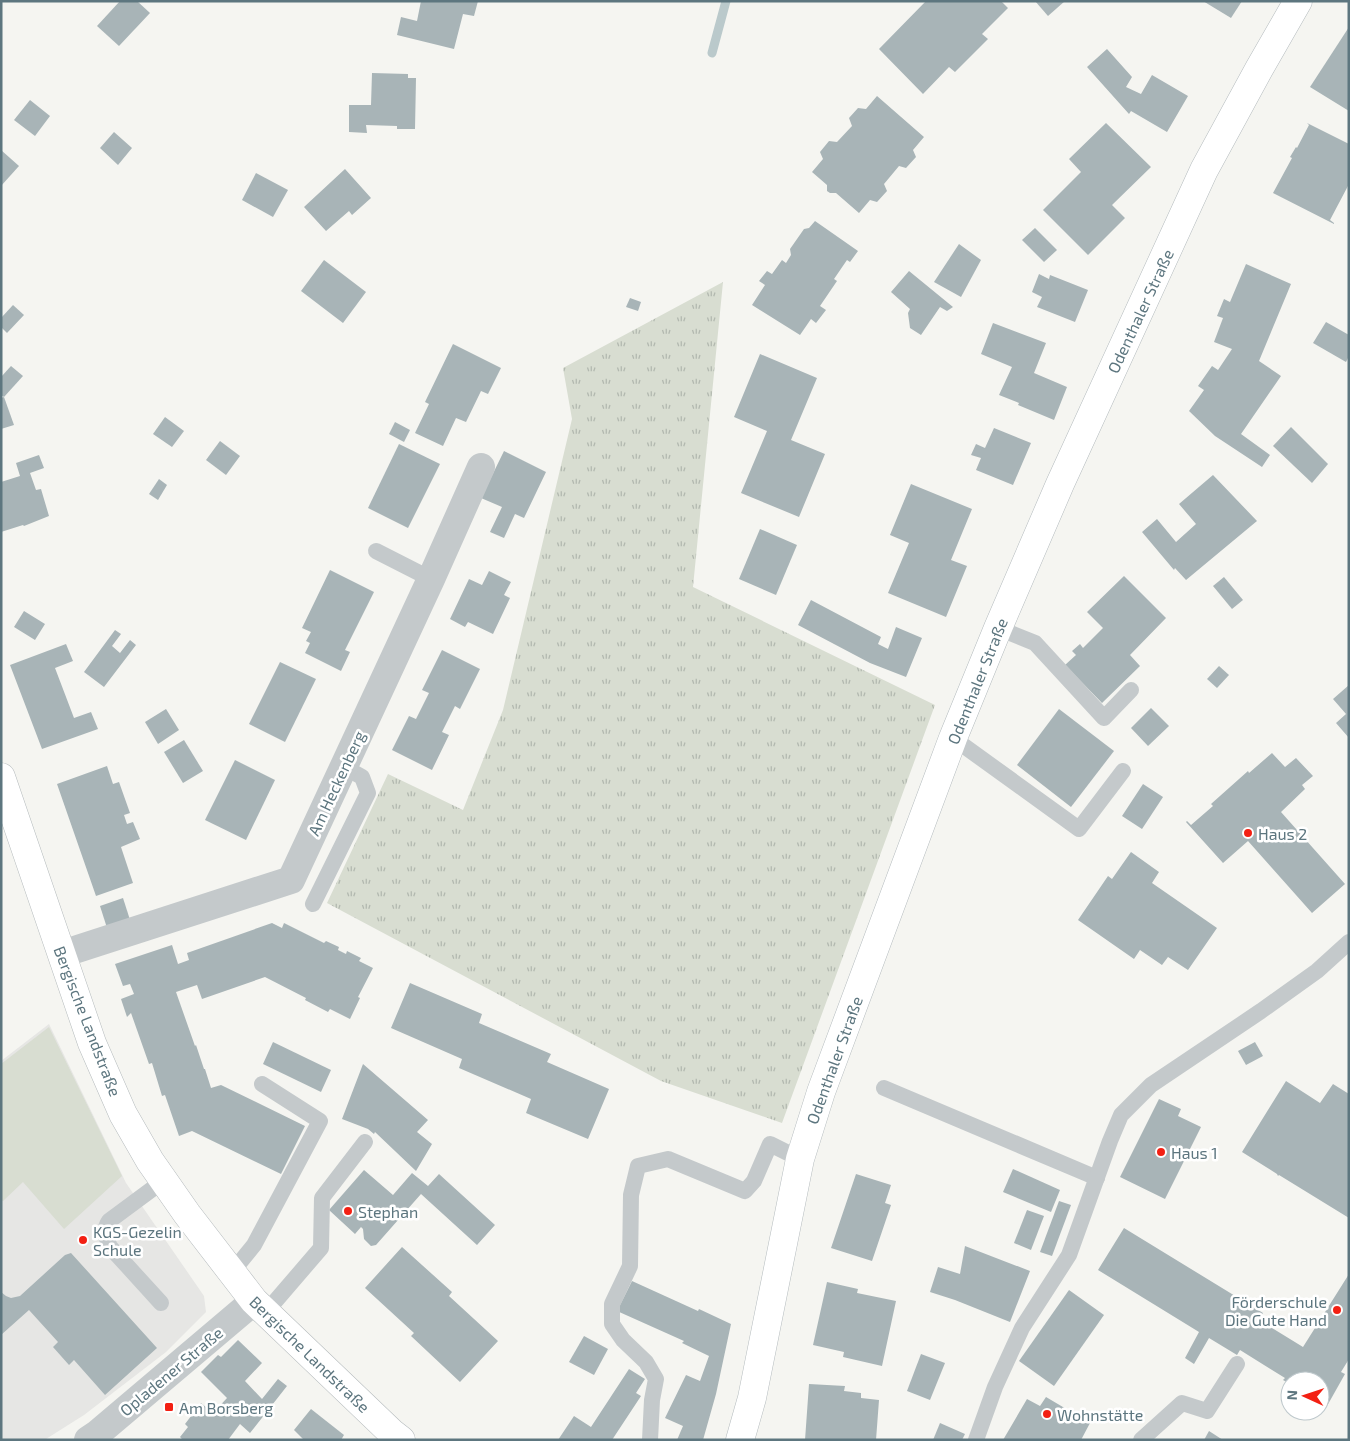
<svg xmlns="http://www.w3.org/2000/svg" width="1350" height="1441" font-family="'Exo 2',sans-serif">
	<defs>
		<pattern id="grass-tufts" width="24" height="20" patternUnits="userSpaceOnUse" patternTransform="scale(1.25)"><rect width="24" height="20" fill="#d8ddd1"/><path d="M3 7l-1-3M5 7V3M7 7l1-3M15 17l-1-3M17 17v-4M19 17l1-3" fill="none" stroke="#b2b8af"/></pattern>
	</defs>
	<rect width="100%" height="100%" fill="#f5f5f1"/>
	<path fill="#e6e6e4" d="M49 1024 126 1183 204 1296 206 1312 166 1352 84 1415 46 1439 1 1440V1061Z"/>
	<path fill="url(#grass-tufts)" d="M723 282 693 587 935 705 782 1123 661 1081 327 903 388 774 463 810 503 710 572 419 563 368Z"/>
	<path fill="#d8ddd1" d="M49 1027 122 1176 64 1229 23 1182 3 1201 1 1200V1064Z"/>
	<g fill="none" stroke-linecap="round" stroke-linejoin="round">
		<path stroke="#bac9cb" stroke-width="9" d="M712 53 726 1"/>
	</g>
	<g fill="#a8b4b7">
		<path d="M120 1H137L150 13 119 46 97 26Z"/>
		<path d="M421 1H478L474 16 463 14 454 49 397 35 401 17 417 21Z"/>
		<path d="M926 1H1001L1008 8 982 34 988 39 955 72 949 67 923 94 879 49Z"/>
		<path d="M1035 1H1065L1048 16Z"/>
		<path d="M1203 1H1242L1231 18Z"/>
		<path d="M1349 27V111L1310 87Z"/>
		<path d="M1107 49 1132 77 1126 87 1141 94 1152 75 1188 96 1167 132 1131 111 1129 114 1087 67Z"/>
		<path d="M372 73 408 74V78H416L415 129H397V126L366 125 367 133 349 132V105H371Z"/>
		<path d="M877 96 924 137 913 150 916 157 906 168 899 166 884 184 887 191 877 202 870 200 859 213 836 193H830L827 191V185L812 172 823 159 820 152 829 141 837 142 852 126 849 118 858 108 866 109Z"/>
		<path d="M30 100 50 116 35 136 14 120Z"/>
		<path d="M1106 123 1151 167 1112 205 1125 218 1088 255 1043 210 1081 172 1069 159Z"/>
		<path d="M1307 123 1349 144V184L1330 220 1334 223V224L1273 193 1292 158 1290 157 1296 147 1297 148 1309 125Z"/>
		<path d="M114 132 132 148 118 165 100 148Z"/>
		<path d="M1 150 19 166 1 186Z"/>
		<path d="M345 169 371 198 352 215 349 211 326 231 304 207Z"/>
		<path d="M256 173 288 190 273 217 242 200Z"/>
		<path d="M815 221 858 251 850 262 847 260 834 279 837 281 820 306 826 310 816 323 811 319 800 335 752 305 765 285 759 281 767 271 772 274 782 260 786 263 791 255 790 249 804 229 809 228Z"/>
		<path d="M1035 228 1057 250 1044 262 1022 240Z"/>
		<path d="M959 244 981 260 961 297 934 282Z"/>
		<path d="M324 260 366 292 343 323 301 291Z"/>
		<path d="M1246 264 1291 284 1259 361 1281 376 1241 434 1270 455 1262 467 1215 436 1189 411 1204 390 1198 386 1212 366 1218 370 1232 349 1214 342 1223 318 1217 316 1224 299 1230 302Z"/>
		<path d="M909 271 953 307 947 311 940 307 921 335 910 328 908 313 910 309 891 292Z"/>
		<path d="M1039 274 1049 279 1050 275 1088 290 1075 322 1037 307 1042 297 1032 292Z"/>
		<path d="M630 298 641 302 638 311 626 307Z"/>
		<path d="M13 305 24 315 7 333 1 327V318Z"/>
		<path d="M1326 322 1349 335V356L1346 362 1313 343Z"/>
		<path d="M993 323 1046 343 1034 373 1067 387 1054 420 1018 405 1019 403 999 395 1012 367 981 354Z"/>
		<path d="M453 344 501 368 488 394 481 391 466 422 456 418 443 446 415 433 429 404 425 402Z"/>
		<path d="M760 354 817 378 791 440 825 454 799 517 741 493 767 431 734 417Z"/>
		<path d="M11 366 23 376 4 397 1 395V377Z"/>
		<path d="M4 397 14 425 1 429V398Z"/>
		<path d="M165 417 184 431 172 447 153 434Z"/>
		<path d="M395 422 410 430 404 442 389 434Z"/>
		<path d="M1291 427 1328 464 1312 483 1273 446Z"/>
		<path d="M994 428 1031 443 1013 485 976 470 981 458 971 455 976 444 985 448Z"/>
		<path d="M220 441 240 456 226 475 206 460Z"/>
		<path d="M399 444 440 464 408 528 368 508Z"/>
		<path d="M504 451 546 472 524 518 515 514 504 538 490 532 502 507 481 498Z"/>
		<path d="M39 455 44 468 30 473 36 490 41 489 49 516 24 526 23 525 1 532V482L20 476 16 463Z"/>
		<path d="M1213 475 1257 521 1186 580 1175 568 1174 570 1142 532 1157 519 1176 542 1196 524 1179 504Z"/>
		<path d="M159 479 167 485 158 500 149 494Z"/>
		<path d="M911 484 972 509 951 560 967 566 946 617 888 593 909 543 890 535Z"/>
		<path d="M760 529 797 545 776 595 739 579Z"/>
		<path d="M330 570 374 592 345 650 350 652 341 671 305 653 310 643 306 641 311 632 302 628Z"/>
		<path d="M489 571 511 582 504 595 510 598 493 634 468 622 465 627 450 619 469 579 482 585Z"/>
		<path d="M1124 576 1166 618 1130 655 1140 666 1102 703 1065 665 1076 655 1072 651 1080 644 1083 648 1103 628 1087 612Z"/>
		<path d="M1224 577 1243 600 1232 609 1213 586Z"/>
		<path d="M811 600 881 637 878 644 888 649 896 627 922 638 906 677 870 663 798 625Z"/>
		<path d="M24 611 45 624 35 640 14 627Z"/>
		<path d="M115 630 121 634 112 646 120 653 130 640 136 645 104 687 84 672Z"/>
		<path d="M66 644 73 661 55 668 74 718 91 712 98 729 42 749 10 665Z"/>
		<path d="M442 650 480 669 460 709 455 706 442 732 449 735 432 770 392 750 409 716 416 719 429 693 422 690Z"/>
		<path d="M280 662 316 679 285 742 249 724Z"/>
		<path d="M1219 666 1229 675 1217 688 1207 679Z"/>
		<path d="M1349 685V738L1336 723 1346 714 1333 699Z"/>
		<path d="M1151 708 1169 726 1148 746 1131 728Z"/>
		<path d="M166 709 179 730 158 744 145 722Z"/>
		<path d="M1059 709 1114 751 1071 807 1017 765Z"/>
		<path d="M184 740 203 771 183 783 164 752Z"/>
		<path d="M1272 753 1285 767 1296 758 1313 776 1302 785 1305 789 1281 812 1345 884 1312 913 1248 841 1223 863 1186 822 1187 821 1191 825 1213 806 1211 804 1248 771 1249 773Z"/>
		<path d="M235 760 275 780 246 840 205 820Z"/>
		<path d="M107 766 113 784 119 782 130 813 124 815 127 824 133 822 140 839 121 847 133 883 96 896 57 784Z"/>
		<path d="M1143 784 1163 797 1142 829 1122 816Z"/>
		<path d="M1131 852 1159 872 1152 883 1217 928 1188 970 1168 957 1162 965 1140 950 1134 959 1078 920 1108 876 1112 879Z"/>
		<path d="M123 898 131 923 108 931 100 906Z"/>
		<path d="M272 923 282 928 284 923 324 943 326 941 339 947 338 950 346 954 347 951 361 958 359 961 373 968 358 997 360 998 350 1019 330 1009 328 1012 305 1000 306 998 265 977 202 999 197 985 176 992 195 1046 196 1045 204 1069H205L211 1088 221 1085 305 1126 281 1174 192 1131 179 1136 165 1095 162 1096 152 1063 149 1064 131 1013 127 1017 121 999 134 994 130 984 123 986 115 964 172 945 178 964 189 960 187 953Z"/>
		<path d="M410 983 482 1014 479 1023 551 1054 547 1062 609 1089 588 1139 526 1113 531 1099 459 1068 462 1059 391 1028Z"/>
		<path d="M273 1042 331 1070 321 1092 263 1064Z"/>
		<path d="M1255 1042 1263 1056 1246 1065 1238 1051Z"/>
		<path d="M363 1064 428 1120 417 1132 432 1144 416 1171 375 1132 374 1134 368 1129 342 1119Z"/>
		<path d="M1286 1081 1320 1103 1333 1084 1349 1094V1218L1279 1175 1278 1176 1277 1174 1242 1152Z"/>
		<path d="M1159 1099 1181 1109 1178 1116 1201 1127 1165 1199 1120 1177Z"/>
		<path d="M1013 1169 1060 1190 1051 1212 1003 1192Z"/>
		<path d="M364 1170 393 1195 412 1173 428 1186 439 1174 495 1225 477 1245 421 1194 376 1245 371 1246 364 1239 363 1229 361 1227 355 1234 329 1210Z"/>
		<path d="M856 1174 891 1185 885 1203 891 1205 872 1261 831 1248Z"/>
		<path d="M1059 1201 1071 1205 1052 1256 1040 1252Z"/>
		<path d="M1027 1210 1044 1216 1031 1250 1014 1243Z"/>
		<path d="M1124 1228 1263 1313 1259 1320 1303 1347 1349 1274V1359L1341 1372 1345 1374 1327 1406 1320 1402V1381H1290V1384L1283 1380 1285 1378 1240 1350 1237 1355 1209 1338 1194 1364 1185 1358 1199 1332 1098 1270Z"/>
		<path d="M965 1246 1030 1271 1010 1322 955 1300 930 1292 938 1267 960 1274Z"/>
		<path d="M402 1247 452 1292 449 1296 498 1341 460 1382 411 1336 414 1333 365 1288Z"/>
		<path d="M71 1253 157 1348 105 1395 74 1360 69 1365 53 1347 58 1342 29 1310 1 1335V1292L6 1296 11 1298 20 1296 65 1255Z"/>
		<path d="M632 1281 698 1311 699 1309 731 1324 716 1394 703 1440H677L683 1426 665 1418 686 1375 700 1381 709 1356 682 1343 684 1341 617 1311Z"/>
		<path d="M827 1282 858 1289 857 1293 896 1301 882 1366 843 1357 844 1352 813 1345Z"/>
		<path d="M1069 1290 1104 1315 1054 1386 1019 1361Z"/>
		<path d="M584 1336 608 1349 594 1375 569 1362Z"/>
		<path d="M238 1340 262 1363 245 1381 262 1399 278 1379 287 1386 250 1433 240 1424 228 1440H183L180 1437 188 1427 185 1424 201 1403 213 1413 227 1398 201 1372 218 1355 221 1357Z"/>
		<path d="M921 1354 945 1363 930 1400 907 1391Z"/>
		<path d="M629 1369 645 1379 636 1393 641 1396 612 1440H558L574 1416 591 1427Z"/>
		<path d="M809 1384 845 1386 844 1391 861 1393V1398L879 1400 876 1440H805Z"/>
		<path d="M1046 1397 1090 1423 1081 1440H1003L1027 1399 1040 1406Z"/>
		<path d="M311 1409 344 1435 341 1440H304L294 1430Z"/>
		<path d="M940 1423 965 1434 962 1440H933Z"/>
		<path d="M1209 1431 1223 1440H1204Z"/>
	</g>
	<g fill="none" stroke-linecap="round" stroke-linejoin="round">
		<g stroke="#b4bbbe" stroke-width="29">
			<path id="secondary" d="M740 1440 752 1398 800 1159 821 1092 953 738 998 628 1060 484 1204 170 1259 69 1298 1"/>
		</g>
		<g stroke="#b5bbbd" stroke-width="29">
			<path id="primary" d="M1 777 92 1043 123 1114 150 1161 187 1214 254 1301 392 1433 401 1440"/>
		</g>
		<g stroke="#c4c9cb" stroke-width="16">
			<path d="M376 551 431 579"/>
			<path d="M998 628 1035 643 1104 718 1131 690"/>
			<path d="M953 738 1079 829 1123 771"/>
			<path d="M313 904 368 793 362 777 344 767"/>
			<path d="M884 1088 1097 1178"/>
			<path d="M232 1272 254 1245 320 1121 262 1084"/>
			<path d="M161 1303 110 1247C106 1237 103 1230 109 1221L163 1181"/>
			<path d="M266 1312 321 1248 322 1198 365 1142"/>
			<path d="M650 1440 652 1400 656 1379 646 1362 623 1340 612 1324V1304L630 1266 631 1195 638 1166 668 1159 745 1191 754 1181 770 1144 800 1159"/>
			<path d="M976 1440 995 1387 1022 1328 1069 1255 1110 1141 1121 1115 1151 1085 1261 1011 1317 971 1349 942"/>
			<path d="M1141 1440 1182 1403 1207 1411 1237 1364"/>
		</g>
		<g stroke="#c4c9cb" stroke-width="28">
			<path d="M62 954 291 880 431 579 481 467"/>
			<path d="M88 1440 97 1434 254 1301"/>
		</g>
		<use href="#secondary" stroke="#fff" stroke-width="28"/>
		<use href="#primary" stroke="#fff" stroke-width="28"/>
	</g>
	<g fill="#f32013" stroke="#fff" stroke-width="2">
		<circle cx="1248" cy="833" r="5"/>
		<circle cx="1161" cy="1152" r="5"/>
		<circle cx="348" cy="1211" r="5"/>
		<circle cx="83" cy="1240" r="5"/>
		<circle cx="1337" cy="1310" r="5"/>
		<rect x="164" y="1402" width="10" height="10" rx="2.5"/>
		<circle cx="1047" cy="1414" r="5"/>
	</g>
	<g text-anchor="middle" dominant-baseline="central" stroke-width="5" stroke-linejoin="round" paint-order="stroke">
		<g font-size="16" fill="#5d767f" stroke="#fff">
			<text transform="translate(1140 311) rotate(-65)">Odenthaler Straße</text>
			<text transform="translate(977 681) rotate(-68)">Odenthaler Straße</text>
			<text transform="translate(336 783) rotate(-65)">Am Heckenberg</text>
			<text transform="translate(88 1021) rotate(69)">Bergische Landstraße</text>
			<text transform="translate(834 1060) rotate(-70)">Odenthaler Straße</text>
			<text transform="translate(310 1354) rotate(44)">Bergische Landstraße</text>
			<text transform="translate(171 1371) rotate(-40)">Opladener Straße</text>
		</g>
		<g font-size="16" fill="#5d767f" stroke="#fff" text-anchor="start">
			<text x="1258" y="833">Haus 2</text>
			<text x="1171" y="1152">Haus 1</text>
			<text x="358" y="1211">Stephan</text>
			<text x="93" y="1231">KGS-Gezelin<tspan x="93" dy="18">Schule</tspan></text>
			<text x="1327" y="1301" text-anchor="end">Förderschule<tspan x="1327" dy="18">Die Gute Hand</tspan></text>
			<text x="179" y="1407">Am Borsberg</text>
			<text x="1057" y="1414">Wohnstätte</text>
		</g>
	</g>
	<rect width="1350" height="1441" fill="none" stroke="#5d767f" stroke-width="5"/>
	<g transform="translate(1305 1396) rotate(273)"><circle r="24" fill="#ffffff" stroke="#bec8cc"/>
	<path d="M0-4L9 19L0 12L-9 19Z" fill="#f32013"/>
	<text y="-8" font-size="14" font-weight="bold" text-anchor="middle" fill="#5d767f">N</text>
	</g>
</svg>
